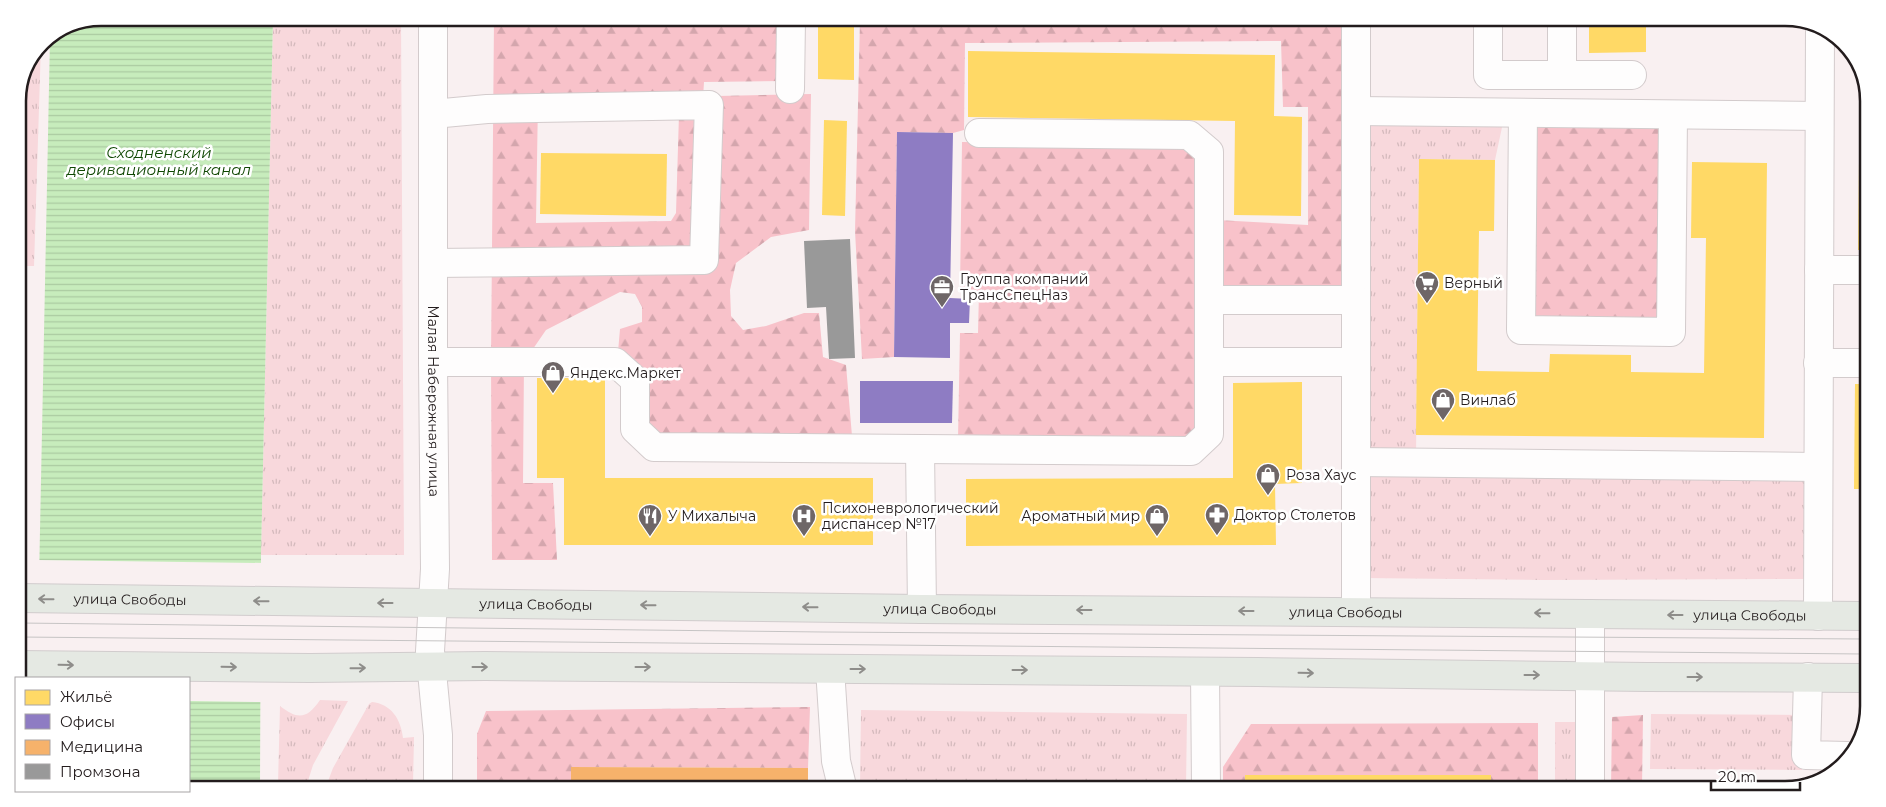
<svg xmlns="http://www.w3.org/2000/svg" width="1886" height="807" font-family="Montserrat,sans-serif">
	<defs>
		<pattern id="grass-tufts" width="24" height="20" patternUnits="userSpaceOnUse" patternTransform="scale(1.25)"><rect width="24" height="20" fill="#f8d8dc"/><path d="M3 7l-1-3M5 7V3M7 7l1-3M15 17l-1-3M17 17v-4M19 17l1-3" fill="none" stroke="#d4b9bc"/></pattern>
		<pattern id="forest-firs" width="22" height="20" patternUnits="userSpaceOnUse" patternTransform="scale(1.25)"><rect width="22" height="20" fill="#f8c2ca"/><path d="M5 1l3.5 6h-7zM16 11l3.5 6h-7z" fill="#d4a6ad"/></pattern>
		<pattern id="water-rules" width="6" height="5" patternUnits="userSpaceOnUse" patternTransform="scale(1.25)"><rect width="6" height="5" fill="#c7ecbc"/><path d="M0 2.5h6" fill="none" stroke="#abcaa1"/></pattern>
	</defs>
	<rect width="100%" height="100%" fill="#f9f0f1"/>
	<g fill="url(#grass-tufts)">
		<path d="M273 18 401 19 404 555H261Z"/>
		<path d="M41 44 34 266H18V96Z"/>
		<path d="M1362 118H1504L1495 160 1419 159 1416 458 1362 457Z"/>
		<path d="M1363 468 1812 474 1811 579 1543 580 1363 578Z"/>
		<path d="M320 700 348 701 313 765 307 784H278L280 706C298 720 307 719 320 700Z"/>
		<path d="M372 702C391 704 401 719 403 738L414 737 413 784H327L333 768 369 704Z"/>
		<path d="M861 710 1187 714 1186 787 860 786Z"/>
		<path d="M1651 714 1803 715 1802 770 1650 769Z"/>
		<rect x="1555" y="722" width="30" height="67"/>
	</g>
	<g fill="url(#forest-firs)">
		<path d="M494 19 785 20 784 81 704 82 703 98 538 100 536 223 671 221 676 213 679 114 717 96 811 94 809 230 771 237 736 263 730 290 731 316 743 330 766 326 804 313H819L823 357 846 365 852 436 659 438 642 427 618 352 620 329 642 322V307L635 294 620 292 546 330 524 362 523 483H553L557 560H492L491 362Z"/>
		<path d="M860 20 1348 22 1347 294 1217 295V220L1308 225V107H1283L1281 41 965 43 964 130 953 133 897 132 894 357 862 359 855 231Z"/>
		<path d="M1526 125 1669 126 1667 329 1524 325Z"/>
		<path d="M962 142 1184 145 1200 162 1199 430 1182 442 958 439 960 333H978L979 291 960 290Z"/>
		<path d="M810 707 808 768 571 767V785H477V734L486 711Z"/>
		<path d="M1643 715 1642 789H1611L1612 717Z"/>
		<path d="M1538 723V789L1491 788 1490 775H1245V788L1223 787V767L1251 724Z"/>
	</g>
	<path fill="url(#water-rules)" d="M102 18H273L261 555 260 784H189V678H37L50 37 70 24Z"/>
	<path fill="#f9f0f1" d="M37 560 264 563 263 702 189 701V678H35Z"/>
	<g fill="#ffd966">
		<path d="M818 20H854V80L818 79Z"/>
		<path d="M1589 23H1646V52L1589 53Z"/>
		<path d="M968 51 1275 55 1274 116 1302 117 1301 216 1234 215 1235 121 968 117Z"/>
		<path d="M1860 73 1868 96 1867 250H1858Z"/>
		<path d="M824 120 847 121 845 216 822 215Z"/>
		<path d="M541 153 667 154 666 216 540 214Z"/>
		<path d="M1419 159 1495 160 1494 231H1479L1477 371 1549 372 1550 354 1631 355V372L1704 373 1706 238H1691L1692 162 1767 163 1764 438 1416 435Z"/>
		<path d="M537 378H605V478H873V545H564V478H537Z"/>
		<path d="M1302 382V483L1275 484 1276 545 966 546V479L1233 478V383Z"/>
		<path d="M1855 384H1866L1865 489H1854Z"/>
		<rect x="1245" y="775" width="246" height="13"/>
		<path d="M1669 782H1807V783L1785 789H1669Z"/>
	</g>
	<g fill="#8e7cc3">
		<path d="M897 132 953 133 950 298 970 299 969 323H950V358L894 357Z"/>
		<path d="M860 381H953L952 423H860Z"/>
	</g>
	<path fill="#f6b26b" d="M571 767 808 768V786L571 785Z"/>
	<path fill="#999" d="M850 239 855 358 829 359 826 307 807 308 804 241Z"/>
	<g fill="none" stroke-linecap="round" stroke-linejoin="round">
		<g stroke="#d3cbcc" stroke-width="30">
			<g id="minor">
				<path id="s1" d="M433 19V362L435 569 430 651 438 735V785"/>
				<path d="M1356 22V612"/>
				<path d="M1488 23V75H1632"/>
				<path d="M1562 75V23"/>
				<path d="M790 89 791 20"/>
				<path d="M1356 111 1819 116"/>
				<path d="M1523 113 1521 330 1671 332 1673 115"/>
				<path d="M433 263 704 260 709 105 487 109 433 114"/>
				<path d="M1819 270H1867"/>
				<path d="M1209 300H1356"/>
				<path d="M433 362H615L635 380V429L654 447 1191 451 1209 434V152L1189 135 979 133"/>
				<path d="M1209 362H1356"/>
				<path d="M1818 363H1866"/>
				<path d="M920 449 922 609"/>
				<path d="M1356 462 1818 467"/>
				<path d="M1818 616 1820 27"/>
				<path d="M830 669 836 761 842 786"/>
				<path d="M1205 672 1206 787"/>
				<path d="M1808 677 1806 755 1847 756"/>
				<path d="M1590 789V614"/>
			</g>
		</g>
		<g stroke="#d1cccd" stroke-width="30">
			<g id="major">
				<path id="s2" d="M18 598 922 609 1863 616"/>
				<path d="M18 665 310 668 485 666 1257 672 1647 677 1863 678"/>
			</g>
		</g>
		<use href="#minor" stroke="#fefdfd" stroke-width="28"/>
		<use href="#major" stroke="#e5e9e3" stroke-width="28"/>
		<g stroke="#c6c4c4" stroke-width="1">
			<path d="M18 623 823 632 1863 639"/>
			<path d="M18 637 1863 654"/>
		</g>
	</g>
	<defs><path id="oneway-shaft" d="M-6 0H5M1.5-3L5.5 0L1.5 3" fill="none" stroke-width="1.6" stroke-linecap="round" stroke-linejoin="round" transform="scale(1.25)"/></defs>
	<g stroke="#8e8d8a">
		<use href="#oneway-shaft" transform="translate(46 599) rotate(-179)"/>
		<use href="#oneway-shaft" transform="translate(261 601) rotate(-179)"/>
		<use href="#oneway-shaft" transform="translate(385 603) rotate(-180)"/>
		<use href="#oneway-shaft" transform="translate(648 605) rotate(-179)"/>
		<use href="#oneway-shaft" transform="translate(810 607) rotate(-179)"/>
		<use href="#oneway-shaft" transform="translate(1084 610) rotate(-180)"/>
		<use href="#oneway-shaft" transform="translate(1246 611) rotate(-180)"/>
		<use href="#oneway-shaft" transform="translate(1542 613) rotate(-179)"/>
		<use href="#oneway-shaft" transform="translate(1675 615) rotate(-180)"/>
		<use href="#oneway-shaft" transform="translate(66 665) rotate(1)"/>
		<use href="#oneway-shaft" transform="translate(229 667) rotate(1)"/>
		<use href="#oneway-shaft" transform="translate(480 667)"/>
		<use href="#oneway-shaft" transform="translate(643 667)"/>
		<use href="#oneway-shaft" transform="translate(358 668) rotate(-1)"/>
		<use href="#oneway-shaft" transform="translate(858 669)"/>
		<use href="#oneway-shaft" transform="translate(1020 670)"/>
		<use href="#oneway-shaft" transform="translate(1306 673) rotate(1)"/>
		<use href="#oneway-shaft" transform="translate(1532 675)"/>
		<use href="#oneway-shaft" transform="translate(1695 677)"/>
	</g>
	<defs>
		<g id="supermarket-pin" transform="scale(1.25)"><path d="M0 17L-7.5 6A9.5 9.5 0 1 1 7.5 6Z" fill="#6e6667" stroke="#fff"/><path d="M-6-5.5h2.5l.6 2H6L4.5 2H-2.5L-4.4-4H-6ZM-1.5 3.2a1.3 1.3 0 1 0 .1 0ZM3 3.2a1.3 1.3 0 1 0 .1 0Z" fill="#fff"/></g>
		<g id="office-pin" transform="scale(1.25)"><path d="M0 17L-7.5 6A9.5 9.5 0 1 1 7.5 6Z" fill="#6e6667" stroke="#fff"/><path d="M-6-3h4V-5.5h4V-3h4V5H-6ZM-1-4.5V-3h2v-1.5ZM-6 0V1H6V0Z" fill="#fff"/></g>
		<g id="shop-pin" transform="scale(1.25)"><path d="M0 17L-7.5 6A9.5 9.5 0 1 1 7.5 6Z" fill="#6e6667" stroke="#fff"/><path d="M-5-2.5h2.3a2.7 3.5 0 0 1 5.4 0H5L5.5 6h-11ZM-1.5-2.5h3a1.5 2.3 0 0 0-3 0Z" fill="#fff"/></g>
		<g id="pharmacy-pin" transform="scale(1.25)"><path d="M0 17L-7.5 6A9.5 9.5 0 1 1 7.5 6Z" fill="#6e6667" stroke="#fff"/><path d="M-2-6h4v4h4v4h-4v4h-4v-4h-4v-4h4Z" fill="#fff"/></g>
		<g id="restaurant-pin" transform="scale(1.25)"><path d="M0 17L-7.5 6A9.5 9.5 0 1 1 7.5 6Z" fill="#6e6667" stroke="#fff"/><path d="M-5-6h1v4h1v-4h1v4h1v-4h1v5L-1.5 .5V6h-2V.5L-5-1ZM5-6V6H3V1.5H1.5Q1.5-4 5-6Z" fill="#fff"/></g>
		<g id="hospital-pin" transform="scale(1.25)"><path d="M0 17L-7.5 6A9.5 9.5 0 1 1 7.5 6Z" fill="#6e6667" stroke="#fff"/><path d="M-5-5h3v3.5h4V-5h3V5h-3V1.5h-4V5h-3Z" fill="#fff"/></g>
	</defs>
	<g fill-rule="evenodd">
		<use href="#supermarket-pin" x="1427" y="283"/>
		<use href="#office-pin" x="942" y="287"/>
		<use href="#shop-pin" x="553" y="373"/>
		<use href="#shop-pin" x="1443" y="400"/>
		<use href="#shop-pin" x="1268" y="475"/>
		<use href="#pharmacy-pin" x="1217" y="515"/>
		<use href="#restaurant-pin" x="650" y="516"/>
		<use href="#hospital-pin" x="804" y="516"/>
		<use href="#shop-pin" x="1157" y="516"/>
	</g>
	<g text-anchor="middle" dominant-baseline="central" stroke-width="5" stroke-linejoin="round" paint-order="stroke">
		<g font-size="14" fill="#231c1d" stroke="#fff" text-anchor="start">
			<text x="960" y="279">Группа компаний<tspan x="960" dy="16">ТрансСпецНаз</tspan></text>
			<text x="1444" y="283">Верный</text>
			<text x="570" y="373">Яндекс.Маркет</text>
			<text x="1460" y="400">Винлаб</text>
			<text x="1286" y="475">Роза Хаус</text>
			<text x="822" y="508">Психоневрологический<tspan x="822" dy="16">диспансер №17</tspan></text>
			<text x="1234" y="515">Доктор Столетов</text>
			<text x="668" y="516">У Михалыча</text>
			<text x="1140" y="516" text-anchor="end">Ароматный мир</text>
		</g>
		<g font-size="14" fill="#231c1d" stroke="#fff">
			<text stroke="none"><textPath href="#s1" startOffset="382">Малая Набережная улица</textPath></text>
			<text stroke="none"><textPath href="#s2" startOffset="112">улица Свободы</textPath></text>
			<text stroke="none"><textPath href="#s2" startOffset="518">улица Свободы</textPath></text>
			<text stroke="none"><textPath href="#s2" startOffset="922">улица Свободы</textPath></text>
			<text stroke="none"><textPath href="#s2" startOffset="1328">улица Свободы</textPath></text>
			<text stroke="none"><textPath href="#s2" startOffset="1732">улица Свободы</textPath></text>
		</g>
		<g font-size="15" font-style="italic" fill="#0f4702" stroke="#fff">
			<text x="159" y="152">Сходненский<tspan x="159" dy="17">деривационный канал</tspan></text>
		</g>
	</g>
	<path d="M0 0H1886V807H0ZM101 26H1785A75 75 0 0 1 1860 101V706A75 75 0 0 1 1785 781H101A75 75 0 0 1 26 706V101A75 75 0 0 1 101 26Z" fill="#fff" fill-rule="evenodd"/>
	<path fill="none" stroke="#231c1d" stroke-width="2.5" d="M101 26H1785A75 75 0 0 1 1860 101V706A75 75 0 0 1 1785 781H101A75 75 0 0 1 26 706V101A75 75 0 0 1 101 26Z"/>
	<rect x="15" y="677" width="175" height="115" fill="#ffffff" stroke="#a7a4a5"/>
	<rect x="25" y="690" width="25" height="15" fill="#ffd966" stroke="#a7a4a5"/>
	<text x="60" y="702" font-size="15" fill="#231c1d">Жильё</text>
	<rect x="25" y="714" width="25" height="15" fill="#8e7cc3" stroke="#a7a4a5"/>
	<text x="60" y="727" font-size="15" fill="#231c1d">Офисы</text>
	<rect x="25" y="740" width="25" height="15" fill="#f6b26b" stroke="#a7a4a5"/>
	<text x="60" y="752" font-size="15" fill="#231c1d">Медицина</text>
	<rect x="25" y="764" width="25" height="15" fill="#999999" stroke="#a7a4a5"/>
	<text x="60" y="777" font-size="15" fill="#231c1d">Промзона</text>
	<path d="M1711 782v8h89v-8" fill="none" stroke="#231c1d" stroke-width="2.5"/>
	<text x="1718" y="782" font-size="15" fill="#231c1d" stroke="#ffffff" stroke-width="4" paint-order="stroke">20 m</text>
</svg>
